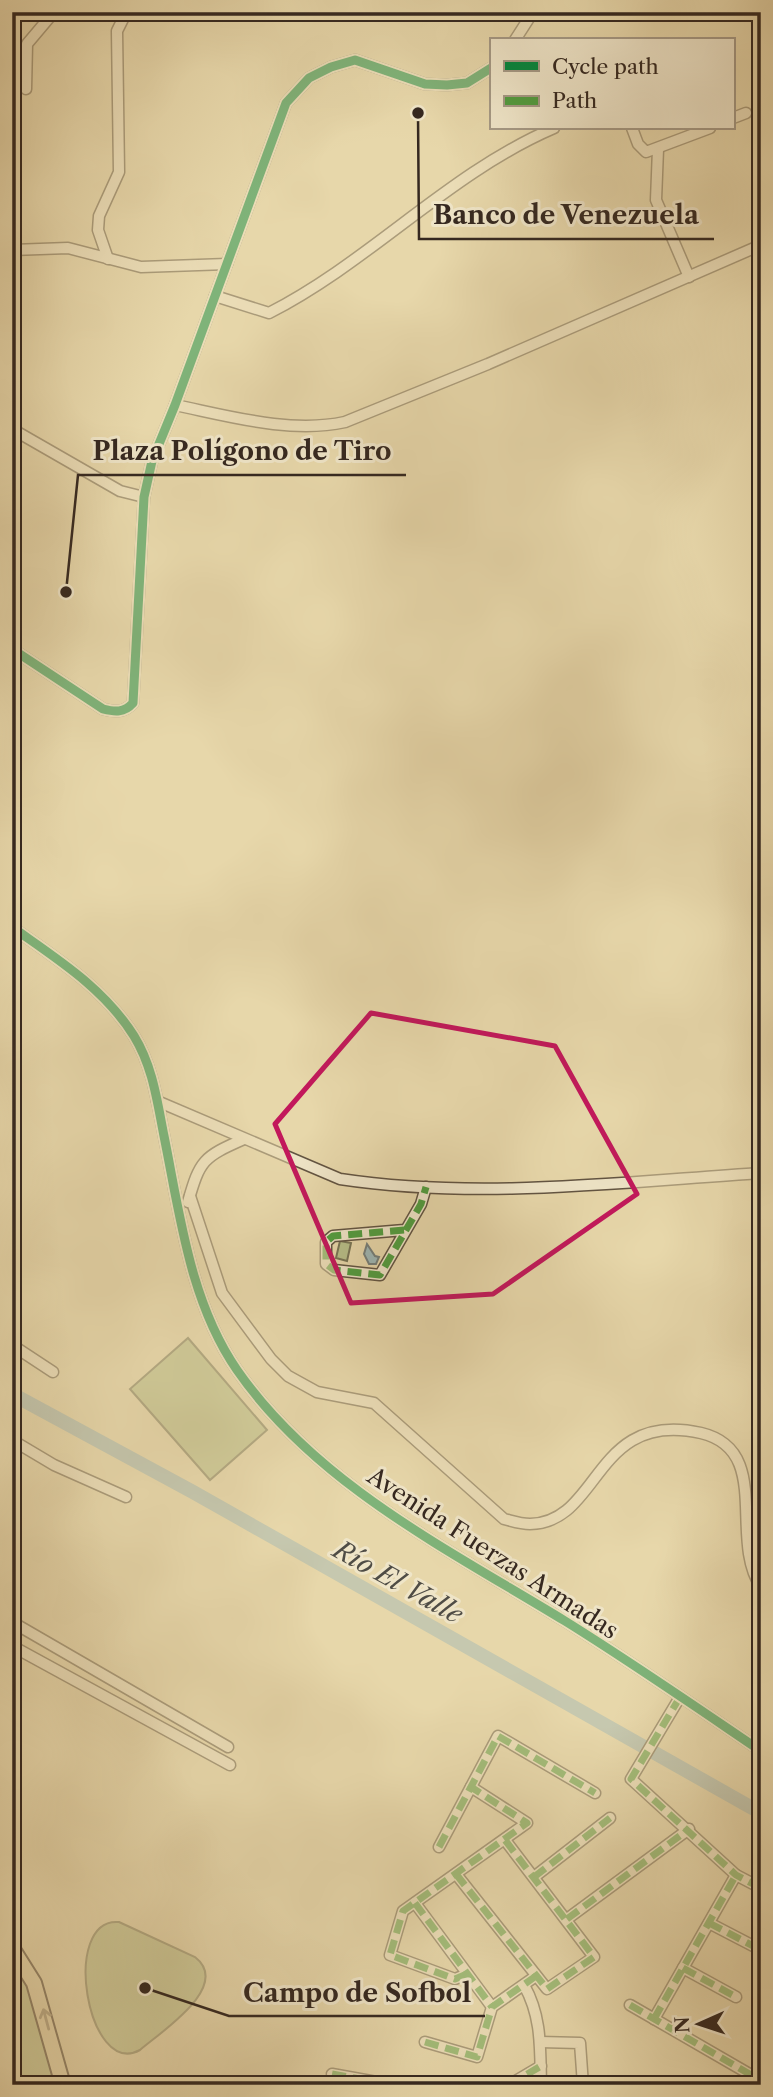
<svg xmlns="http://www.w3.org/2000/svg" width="773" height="2097" font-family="'Libre Caslon Text',serif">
	<rect width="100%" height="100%" fill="#e7d7aa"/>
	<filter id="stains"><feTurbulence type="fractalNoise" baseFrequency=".00286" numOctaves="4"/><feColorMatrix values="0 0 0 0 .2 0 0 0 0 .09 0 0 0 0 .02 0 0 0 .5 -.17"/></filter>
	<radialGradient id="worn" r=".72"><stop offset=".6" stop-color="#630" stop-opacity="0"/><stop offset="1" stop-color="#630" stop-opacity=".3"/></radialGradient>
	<g fill="#b6be88" stroke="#767354" stroke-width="2">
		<path d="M340 1241 351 1243 347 1261 336 1258Z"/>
		<path d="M188 1338 267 1430 210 1480 130 1389Z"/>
		<path d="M119 1922 195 1957C232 1986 162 2031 140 2050 87 2079 60 1917 119 1922Z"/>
		<path d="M12 1948 19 1956 63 2085H12Z"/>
	</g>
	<path fill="#9db6b5" stroke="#737d79" stroke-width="2" d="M367 1244 375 1256 379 1257 376 1264H369L364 1254Z"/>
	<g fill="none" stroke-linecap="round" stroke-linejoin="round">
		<path stroke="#9db6b5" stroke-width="14" d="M12 1394 193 1492 761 1813"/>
		<g stroke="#625442" stroke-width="13">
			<g id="minor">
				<path d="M515 40 533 12"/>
				<path d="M26 89 27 44 54 12"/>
				<path d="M733 118 746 113"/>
				<path d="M632 128 638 144 646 152 710 128"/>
				<path d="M658 149 656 200 689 277"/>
				<path d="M12 250 68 248 141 267 227 264"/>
				<path d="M108 259 98 230 99 216 119 172 117 31 125 15 130 12"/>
				<path d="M215 296 269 313C371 261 449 173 554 128"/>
				<path d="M175 405C229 416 291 434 345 422L488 364 761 245"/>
				<path d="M12 429 120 491 144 497"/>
				<path d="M12 649 103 709C115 712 124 713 133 703L144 497 152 461 175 405 286 103 309 78 331 67 355 60 425 84 447 85 467 83 491 68"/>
				<path d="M12 927C57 959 104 988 134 1036 153 1067 157 1101 164 1136 180 1215 190 1302 237 1370 316 1484 449 1550 565 1621 631 1662 696 1707 761 1751"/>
				<path d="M157 1101 340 1179C479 1200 622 1182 761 1173"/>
				<path d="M190 1196 222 1293 271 1359 288 1376 317 1392 374 1403 504 1519C512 1521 521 1524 530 1524 601 1523 593 1409 701 1433 773 1450 728 1538 761 1587"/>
				<path d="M188 1202C200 1160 203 1157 244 1139"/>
				<path d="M404 1230 333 1236 326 1242V1264L334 1270 380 1275 421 1204 426 1187"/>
				<path d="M12 1345 53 1372"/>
				<path d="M12 1440 54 1465 126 1497"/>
				<path d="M12 1622 228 1747"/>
				<path d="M12 1646 230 1765"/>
				<path d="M680 1697 631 1779 736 1875 761 1888"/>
				<path d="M439 1847 498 1736 595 1793"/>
				<path d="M456 1874 547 1989 594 1957 505 1840"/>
				<path d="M534 1877 610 1818"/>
				<path d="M415 1903 492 2007"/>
				<path d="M567 1919 689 1829"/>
				<path d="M709 1923 761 1950"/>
				<path d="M683 1968 736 1997"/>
				<path d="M467 1974 455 1979 390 1955 403 1911 527 1823 471 1787"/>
				<path d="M524 1985C542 2017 540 2048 541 2085"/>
				<path d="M630 2005 758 2079 761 2073"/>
				<path d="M654 2019 736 1875"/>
				<path d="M425 2042 477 2057 492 2007 536 1976"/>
				<path d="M540 2042 580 2043 583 2085"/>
				<path d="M332 2074 393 2085"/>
				<path d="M509 2085 541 2066"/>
			</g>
		</g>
		<g stroke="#352820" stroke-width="18">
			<path id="highway" d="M12 1948 34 1983 63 2085"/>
		</g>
		<use href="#minor" stroke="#efe5c8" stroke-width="10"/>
		<use href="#highway" stroke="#e7d7aa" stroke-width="14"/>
		<g stroke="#519c3f" stroke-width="7" stroke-dasharray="14 7" stroke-linecap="butt">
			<path d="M404 1230 333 1236 326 1242V1264L334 1270 380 1275 421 1204 426 1187"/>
			<path d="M680 1697 631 1779 736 1875 761 1888"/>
			<path d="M439 1847 498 1736 595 1793"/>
			<path d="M456 1874 547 1989 594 1957 505 1840"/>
			<path d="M534 1877 610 1818"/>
			<path d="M415 1903 492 2007"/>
			<path d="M567 1919 689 1829"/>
			<path d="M709 1923 761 1950"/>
			<path d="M683 1968 736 1997"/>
			<path d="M467 1974 455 1979 390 1955 403 1911 527 1823 471 1787"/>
			<path d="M630 2005 758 2079 761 2073"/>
			<path d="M654 2019 736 1875"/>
			<path d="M425 2042 477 2057 492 2007 536 1976"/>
			<path d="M332 2074 393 2085"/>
			<path d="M509 2085 541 2066"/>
		</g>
		<g stroke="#efe5c8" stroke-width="13">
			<g id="cycleway">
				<path d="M12 649 103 709C115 712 124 713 133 703L144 497 152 461 175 405 286 103 309 78 331 67 355 60 425 84 447 85 467 83 491 68"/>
				<path d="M12 927C57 959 104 988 134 1036 153 1067 157 1101 164 1136 180 1215 190 1302 237 1370 316 1484 449 1550 565 1621 631 1662 696 1707 761 1751"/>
			</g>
		</g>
		<use href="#cycleway" stroke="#00873e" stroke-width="9"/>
	</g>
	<defs><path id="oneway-shaft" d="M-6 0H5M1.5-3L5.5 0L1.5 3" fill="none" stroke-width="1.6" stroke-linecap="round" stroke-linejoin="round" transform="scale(1.75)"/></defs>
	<use stroke="#8e8065" href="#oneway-shaft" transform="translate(46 2019) rotate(-105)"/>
	<path d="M0 0H773V2097H0ZM371 1013 555 1046 637 1194 493 1294 351 1303 275 1124Z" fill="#e7d7aa" fill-opacity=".55" fill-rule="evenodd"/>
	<path fill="none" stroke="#c2185b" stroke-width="5" stroke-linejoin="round" d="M371 1013 555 1046 637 1194 493 1294 351 1303 275 1124Z"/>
	<g text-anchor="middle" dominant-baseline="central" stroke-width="6" stroke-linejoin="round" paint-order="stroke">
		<g font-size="24" fill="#352820" stroke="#efe5c8">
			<text transform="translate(493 1553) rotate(33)">Avenida Fuerzas Armadas</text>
		</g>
		<g font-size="26" font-style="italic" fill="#4f4c45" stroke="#efe5c8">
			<text transform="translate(398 1582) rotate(29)">Río El Valle</text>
		</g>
	</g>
	<path fill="none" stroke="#352820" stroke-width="2.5" d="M418 113L419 239H714M66 592L78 475H406M145 1988L229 2016H485"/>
	<g fill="#352820" stroke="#efe5c8" stroke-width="2.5">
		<circle cx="418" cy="113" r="7"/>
		<circle cx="66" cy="592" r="7"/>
		<circle cx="145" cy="1988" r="7"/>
	</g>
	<g font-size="26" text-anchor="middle" font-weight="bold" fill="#352820" stroke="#efe5c8" stroke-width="6" stroke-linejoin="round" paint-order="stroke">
		<text x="566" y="224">Banco de Venezuela</text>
		<text x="242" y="460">Plaza Polígono de Tiro</text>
		<text x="357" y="2002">Campo de Sofbol</text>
	</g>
	<rect width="773" height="2097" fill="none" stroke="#e7d7aa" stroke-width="42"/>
	<rect x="14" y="14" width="745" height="2069" fill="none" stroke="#352820" stroke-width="3.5"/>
	<rect x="21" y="21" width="731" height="2055" fill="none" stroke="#352820" stroke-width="2"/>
	<rect x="490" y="38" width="245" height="91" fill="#efe5c8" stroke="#a59985" stroke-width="2"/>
	<rect x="504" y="61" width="35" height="10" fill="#00873e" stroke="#a59985" stroke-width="2"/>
	<text x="552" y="74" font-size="21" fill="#352820">Cycle path</text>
	<rect x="504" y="96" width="35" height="10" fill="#519c3f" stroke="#a59985" stroke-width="2"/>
	<text x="552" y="108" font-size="21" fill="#352820">Path</text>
	<g transform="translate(699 2024) rotate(267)" stroke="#efe5c8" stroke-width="5" paint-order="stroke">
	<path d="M0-5L12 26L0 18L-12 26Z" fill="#352820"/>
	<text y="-10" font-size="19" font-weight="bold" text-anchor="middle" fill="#352820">N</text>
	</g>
	<rect width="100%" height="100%" filter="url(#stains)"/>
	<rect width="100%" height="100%" fill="url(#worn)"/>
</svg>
